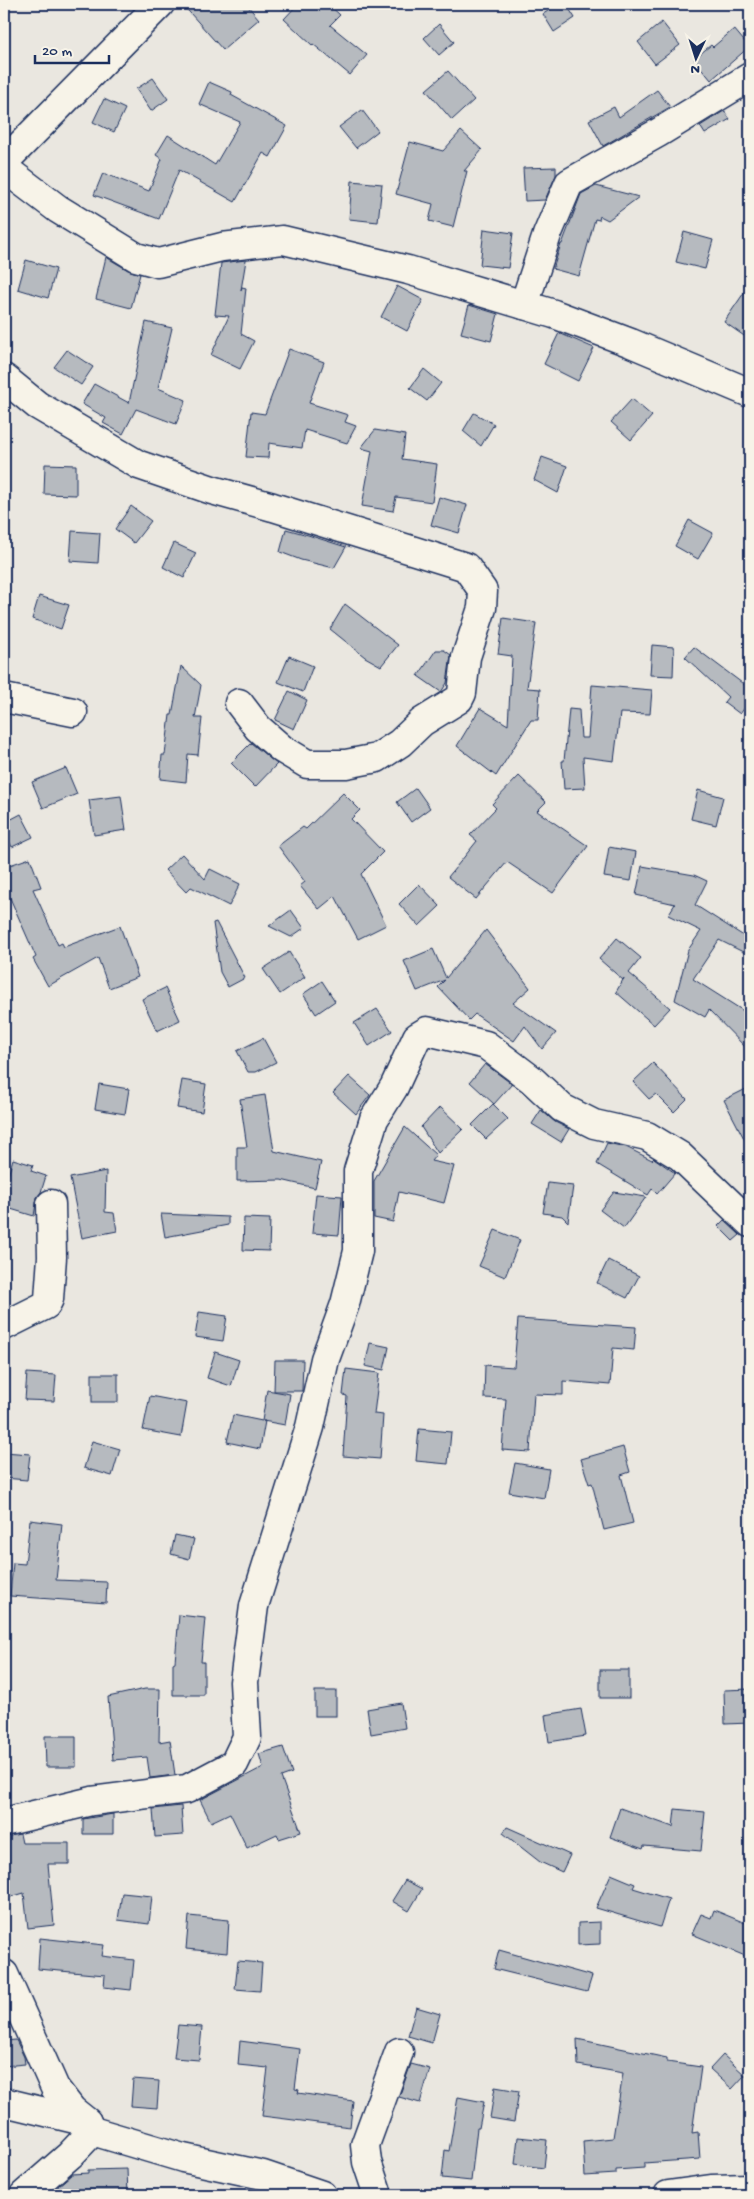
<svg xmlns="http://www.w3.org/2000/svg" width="754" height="2199" font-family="'Gochi Hand',sans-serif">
	<rect width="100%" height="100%" fill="#eae7e0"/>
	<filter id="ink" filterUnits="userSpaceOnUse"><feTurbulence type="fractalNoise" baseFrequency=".02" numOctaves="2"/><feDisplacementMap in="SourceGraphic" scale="10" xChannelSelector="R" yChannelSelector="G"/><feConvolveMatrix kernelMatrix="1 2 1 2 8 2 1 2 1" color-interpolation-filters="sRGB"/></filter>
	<g filter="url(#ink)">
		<g fill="#b6babf" stroke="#1b2f5e">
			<path d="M182 4H246L259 19 223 50Z"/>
			<path d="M298 4H328L340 15 330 25 367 55 350 75 313 44 312 45 284 19Z"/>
			<path d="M560 4H566L575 18 554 32 543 14Z"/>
			<path d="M662 22 680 45 655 64 638 42Z"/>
			<path d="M439 24 454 42 439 55 424 38Z"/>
			<path d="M734 29 749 47 711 80 694 59 711 45 713 47Z"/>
			<path d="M448 71 474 100 452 120 426 90Z"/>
			<path d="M153 78 168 99 151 111 136 89Z"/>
			<path d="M209 82 232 92 231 95 287 126 270 157 263 153 235 202 179 170 159 219 94 195 103 173 149 191 162 159 156 155 168 135 215 165 240 122 199 104Z"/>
			<path d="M657 90 670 107 603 146 589 120 614 107 619 117Z"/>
			<path d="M104 99 125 109 114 132 93 122Z"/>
			<path d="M362 110 378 131 356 148 339 127Z"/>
			<path d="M724 111 730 119 705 134 700 126Z"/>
			<path d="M461 131 482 150 464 171H467L453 227 429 221 433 204 396 194 410 142 443 151Z"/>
			<path d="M556 167V175L545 200 525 201 523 168Z"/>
			<path d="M352 181 382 184 378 222 349 219Z"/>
			<path d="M596 186 639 197 608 220 600 216 599 220 595 219 579 276 553 269 561 244H562L581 194Z"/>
			<path d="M484 229 513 233 508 268 480 265Z"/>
			<path d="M684 232 713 240 705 269 676 262Z"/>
			<path d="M106 257 128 270 140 274 131 308 96 299Z"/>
			<path d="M26 260 56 269 48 298 18 289Z"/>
			<path d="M246 260 241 290 242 287 246 288 241 334 254 341 240 369 211 355 229 316 215 315 221 263Z"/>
			<path d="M750 284V340L724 322Z"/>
			<path d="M397 286 423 300 407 331 381 317Z"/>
			<path d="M469 305 498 314 491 341 461 333Z"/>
			<path d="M146 322 172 328 158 388 186 400 176 424 136 409 123 434 103 423 106 418 82 404 94 384 129 403Z"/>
			<path d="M559 333 594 348 578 381 544 364Z"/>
			<path d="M289 349 324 362 309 403 348 415 345 422 356 426 347 443 305 430 302 448 269 443 268 458 246 457 251 412 265 414Z"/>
			<path d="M67 350 93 367 81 385 54 367Z"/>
			<path d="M424 369 441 383 427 401 410 388Z"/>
			<path d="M632 399 652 416 631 440 611 422Z"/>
			<path d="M474 413 494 424 481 446 463 431Z"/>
			<path d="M375 430 405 435 402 459 437 464 432 502 396 497 393 511 362 506 372 451 361 448Z"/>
			<path d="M542 457 567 466 558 493 534 480Z"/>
			<path d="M45 464 76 465V495L44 494Z"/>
			<path d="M439 497 467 505 459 533 431 525Z"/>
			<path d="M131 506 151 521 134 543 115 529Z"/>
			<path d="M689 520 713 533 698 559 675 546Z"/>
			<path d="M286 529 308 535 346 547 334 568 301 560 280 552Z"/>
			<path d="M72 531 100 533 98 563 70 561Z"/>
			<path d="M174 543 196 553 184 578 163 567Z"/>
			<path d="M39 596 69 605 61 629 32 619Z"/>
			<path d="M345 604 398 645 381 666 365 657 330 629Z"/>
			<path d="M503 618 536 623 527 688 540 689 538 720H531L496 776 457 746 480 708 508 725 512 656 498 654Z"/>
			<path d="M652 645 674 647 673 676 650 675Z"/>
			<path d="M694 647 750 689V701L740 714 724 702 728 697 685 657Z"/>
			<path d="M436 650H444L451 655 447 683 441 692 418 676Z"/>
			<path d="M289 656 313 666 303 692 278 682Z"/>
			<path d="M181 666 201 685 195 718H202L198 755 188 754 186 782 160 779 162 755H165L170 715H172Z"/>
			<path d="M592 685 652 690 650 714 620 713 614 761 583 757 585 788 564 789 562 761H564L569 709 579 710 581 738H588Z"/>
			<path d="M289 691 307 700 294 729 275 720Z"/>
			<path d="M251 743 277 764 255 787 231 763Z"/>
			<path d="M66 768 77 794 43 808 32 782Z"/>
			<path d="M519 776 546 802 537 811 588 846 553 893 507 862 476 899 448 877 477 841 470 835 496 808 492 804Z"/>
			<path d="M416 788 430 808 411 822 397 802Z"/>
			<path d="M698 790 723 797 716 825 691 819Z"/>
			<path d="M343 793 360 810 351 819 383 852 361 874 386 925 358 939 335 896 319 909 300 886 305 882 278 846 303 827 306 829Z"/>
			<path d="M121 796 126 830 94 835 89 800Z"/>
			<path d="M21 814 33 837 12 847 4 831V823Z"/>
			<path d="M609 847 636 852 631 881 604 877Z"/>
			<path d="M182 854 205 879 210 869 240 884 229 906 191 887 186 892 165 870Z"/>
			<path d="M30 858 41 887 33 889 58 945 62 943 64 947 120 926 138 977 109 988 98 958 48 986 33 959 36 957 10 898 4 900V867Z"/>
			<path d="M642 866 694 875 707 881 695 905 750 940 749 955 719 940 693 979 742 1010 750 1018V1052L709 1010 705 1017 675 1000 688 950 701 931 668 915 675 904 636 895Z"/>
			<path d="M419 884 440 906 419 926 399 904Z"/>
			<path d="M291 910 304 928 291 937 269 926Z"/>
			<path d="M216 922 245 978 228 987 220 972 213 923Z"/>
			<path d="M486 930 530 988 513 1003 556 1033 542 1049 525 1026 514 1041 475 1014 469 1020 438 987 445 980 417 991 404 961 433 949 446 978Z"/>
			<path d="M617 938 641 958 629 973 670 1008 654 1025 616 992 624 978 623 980 599 959Z"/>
			<path d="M289 952 305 977 280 994 263 969Z"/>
			<path d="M322 981 335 1001 316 1014 303 994Z"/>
			<path d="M165 988 180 1020 157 1031 142 999Z"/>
			<path d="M377 1009 392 1031 369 1046 354 1023Z"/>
			<path d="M263 1038 276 1062 256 1072H248L237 1051Z"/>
			<path d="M653 1063 687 1099 674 1112 656 1094 649 1099 633 1082Z"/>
			<path d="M485 1064 512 1084 494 1104 470 1082Z"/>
			<path d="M349 1076 370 1095 356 1114 333 1093Z"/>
			<path d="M182 1080 206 1084 202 1112 177 1108Z"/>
			<path d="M99 1084 129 1089 125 1114 95 1109Z"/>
			<path d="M750 1087V1150L724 1100Z"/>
			<path d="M265 1095 274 1151 321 1162 315 1188 281 1180 237 1181V1147H247L240 1099Z"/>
			<path d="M493 1104 508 1119 486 1139 472 1125Z"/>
			<path d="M440 1107 463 1129 438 1153 421 1127Z"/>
			<path d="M541 1110 555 1122 569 1129 561 1142 532 1124Z"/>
			<path d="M405 1127 436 1155 431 1161 454 1166 444 1203 399 1192 393 1222 374 1218V1181Z"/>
			<path d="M607 1143 626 1147 652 1160 654 1158 675 1173 657 1194 652 1189 648 1195 597 1164Z"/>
			<path d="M13 1159 33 1165 31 1171 46 1176 41 1192 37 1197 34 1216 4 1207V1189Z"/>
			<path d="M106 1171 105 1212 114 1213 117 1231 82 1238 70 1178Z"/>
			<path d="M548 1183 573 1186 568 1222 562 1216 543 1213Z"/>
			<path d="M614 1192 646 1197 624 1228 600 1210Z"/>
			<path d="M316 1194 342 1196 339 1235 312 1233Z"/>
			<path d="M161 1214 228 1217V1225L165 1237Z"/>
			<path d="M244 1218 270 1219 269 1251 243 1250Z"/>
			<path d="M724 1220 740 1235 733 1241 718 1226Z"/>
			<path d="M495 1230 520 1240 505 1277 479 1266Z"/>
			<path d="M608 1260 639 1276 627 1298 597 1283Z"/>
			<path d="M199 1312 227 1316 223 1341 195 1337Z"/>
			<path d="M518 1319 636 1327 634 1350 613 1348 610 1385 563 1381V1395L534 1394 530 1452 502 1450 506 1399 484 1398 485 1365 514 1367Z"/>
			<path d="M370 1343 389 1347 384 1370 365 1366Z"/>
			<path d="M215 1352 239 1360 231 1386 207 1378Z"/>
			<path d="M275 1360H303L302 1391H274Z"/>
			<path d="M346 1369 379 1373 374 1414 383 1415 380 1459 343 1456 347 1396 343 1395Z"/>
			<path d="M27 1373 56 1375 54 1401 25 1400Z"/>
			<rect x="92" y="1374" width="26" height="28"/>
			<path d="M267 1390 290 1394 285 1425 263 1421H265L260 1449 227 1442 233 1415 262 1421Z"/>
			<path d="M150 1396 187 1403 181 1437 143 1430Z"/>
			<path d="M419 1429 451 1432 448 1464 416 1461Z"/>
			<path d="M92 1441 120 1449 112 1476 84 1468Z"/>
			<path d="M623 1447 630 1472 621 1475 633 1523 604 1530 592 1483 589 1484 581 1459Z"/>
			<path d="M4 1452 30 1454 27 1480 4 1478Z"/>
			<path d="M515 1463 549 1469 544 1498 509 1492Z"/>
			<path d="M30 1520 62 1524 56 1580 107 1582 106 1603 10 1596 13 1563 25 1564Z"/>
			<path d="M175 1535 194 1539 189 1559 171 1554Z"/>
			<path d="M179 1615 205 1618 201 1662H204V1695H173V1663L175 1662Z"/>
			<rect x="600" y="1670" width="29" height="28"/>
			<path d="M145 1689H160L159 1742 170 1740 175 1775 150 1778 147 1757 113 1760 108 1697Z"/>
			<path d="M750 1689V1723L725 1724 724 1690Z"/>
			<rect x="315" y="1691" width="21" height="25"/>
			<path d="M401 1703 405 1728 371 1734 367 1709Z"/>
			<path d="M581 1709 586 1736 549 1742 545 1715Z"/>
			<path d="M45 1736H76V1767H46Z"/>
			<path d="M283 1747 292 1773 281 1777 301 1832 279 1839 277 1834 247 1848 230 1813 211 1822 200 1800 263 1767 259 1754Z"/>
			<path d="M181 1806 183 1835 155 1837 153 1809Z"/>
			<path d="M620 1808 673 1827 675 1809 705 1812 701 1851 644 1846 643 1849 610 1837Z"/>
			<path d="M113 1814V1834H83V1819Z"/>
			<path d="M507 1827 570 1855 562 1872 540 1862 503 1833Z"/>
			<path d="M20 1834 22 1843H69V1864H48L54 1925 28 1928 24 1893 4 1899V1837Z"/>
			<path d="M611 1874 635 1884 633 1888 669 1899 660 1927 596 1908Z"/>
			<path d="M405 1880 422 1889 409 1911 392 1901Z"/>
			<path d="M122 1893 152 1896 149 1924 118 1920Z"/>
			<path d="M714 1910 750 1925V1958L692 1934 701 1914 711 1918Z"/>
			<path d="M189 1916 229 1920 227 1953 186 1949Z"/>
			<path d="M600 1922V1944L578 1945V1923Z"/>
			<path d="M40 1938 104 1945 102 1956 134 1960 131 1990 104 1987 105 1975 38 1969Z"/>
			<path d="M499 1950 592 1976 587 1992 494 1969Z"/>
			<path d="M238 1961 262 1963 260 1991 235 1989Z"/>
			<path d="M416 2007 440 2014 432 2043 408 2036Z"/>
			<path d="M178 2025 202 2027 199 2060 174 2058Z"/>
			<path d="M577 2039 667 2058V2062L701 2067 692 2133 698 2132 700 2159 644 2163V2168L616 2170V2174L585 2176 583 2141 613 2138 623 2073 578 2065Z"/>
			<path d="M16 2040 24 2057 25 2064 4 2066V2041Z"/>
			<path d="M240 2041 300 2049 295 2089 299 2090 298 2093 353 2101 350 2127 262 2116 268 2068 238 2065Z"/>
			<path d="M723 2055 745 2075 732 2089 710 2069Z"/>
			<path d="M411 2064 430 2069 420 2103 399 2097Z"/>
			<path d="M133 2079 159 2081 157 2108 131 2106Z"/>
			<path d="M495 2087 519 2091 514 2122 490 2118Z"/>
			<path d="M458 2097 484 2102 479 2128H477L471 2181 442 2178 445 2150 449 2151Z"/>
			<path d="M518 2137 547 2140 544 2168 515 2164Z"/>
			<path d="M127 2169 128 2195H58V2186L72 2174 88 2173V2170Z"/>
		</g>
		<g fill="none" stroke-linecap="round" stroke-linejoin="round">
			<g stroke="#1b2f5e" stroke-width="31">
				<g id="minor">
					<path d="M4 162 160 4"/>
					<path d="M4 168 58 209 136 257 158 263 222 247 283 240 408 270 554 314 631 343 750 393"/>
					<path d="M524 305 547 235 569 183 658 133 750 77"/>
					<path d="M4 378 37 405 139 465 212 490 273 507 466 567 483 591 482 608 466 657 462 693 459 699 422 722 400 743 377 758 346 764H307L282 749 258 728 239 703"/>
					<path d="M4 698 73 712"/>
					<path d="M4 1326 46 1305 49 1299 52 1257 51 1204"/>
					<path d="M4 1822 92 1801 187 1789 234 1764 247 1737 244 1682 254 1606 310 1427 325 1359 345 1304 358 1251V1171L374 1119 394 1087 417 1037 427 1031 486 1045 531 1079 562 1108 594 1124 647 1136 680 1156 750 1223"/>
					<path d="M4 1974 55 2088 72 2110 87 2122 89 2130 88 2136 70 2155 24 2195"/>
					<path d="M4 2102 87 2122"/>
					<path d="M89 2130 183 2158 263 2175 322 2195"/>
					<path d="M378 2195 367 2162 365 2145 399 2052"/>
					<path d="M668 2195 711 2189 750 2188"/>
				</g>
			</g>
			<use href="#minor" stroke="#f7f3e8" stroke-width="28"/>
		</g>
	</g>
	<rect width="754" height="2199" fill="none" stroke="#f7f3e8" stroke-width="20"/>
	<rect x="10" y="10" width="734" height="2179" fill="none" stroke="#1b2f5e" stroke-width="2" filter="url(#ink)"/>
	<g transform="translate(696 58) rotate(184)" stroke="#f7f3e8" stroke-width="4" paint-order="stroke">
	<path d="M0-4L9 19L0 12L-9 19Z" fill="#1b2f5e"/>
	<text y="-8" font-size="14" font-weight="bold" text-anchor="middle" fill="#1b2f5e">N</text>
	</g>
	<path d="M35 55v8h74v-8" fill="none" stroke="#1b2f5e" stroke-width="2.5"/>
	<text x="42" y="55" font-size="15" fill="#1b2f5e" stroke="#f7f3e8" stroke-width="4" paint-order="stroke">20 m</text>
</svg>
